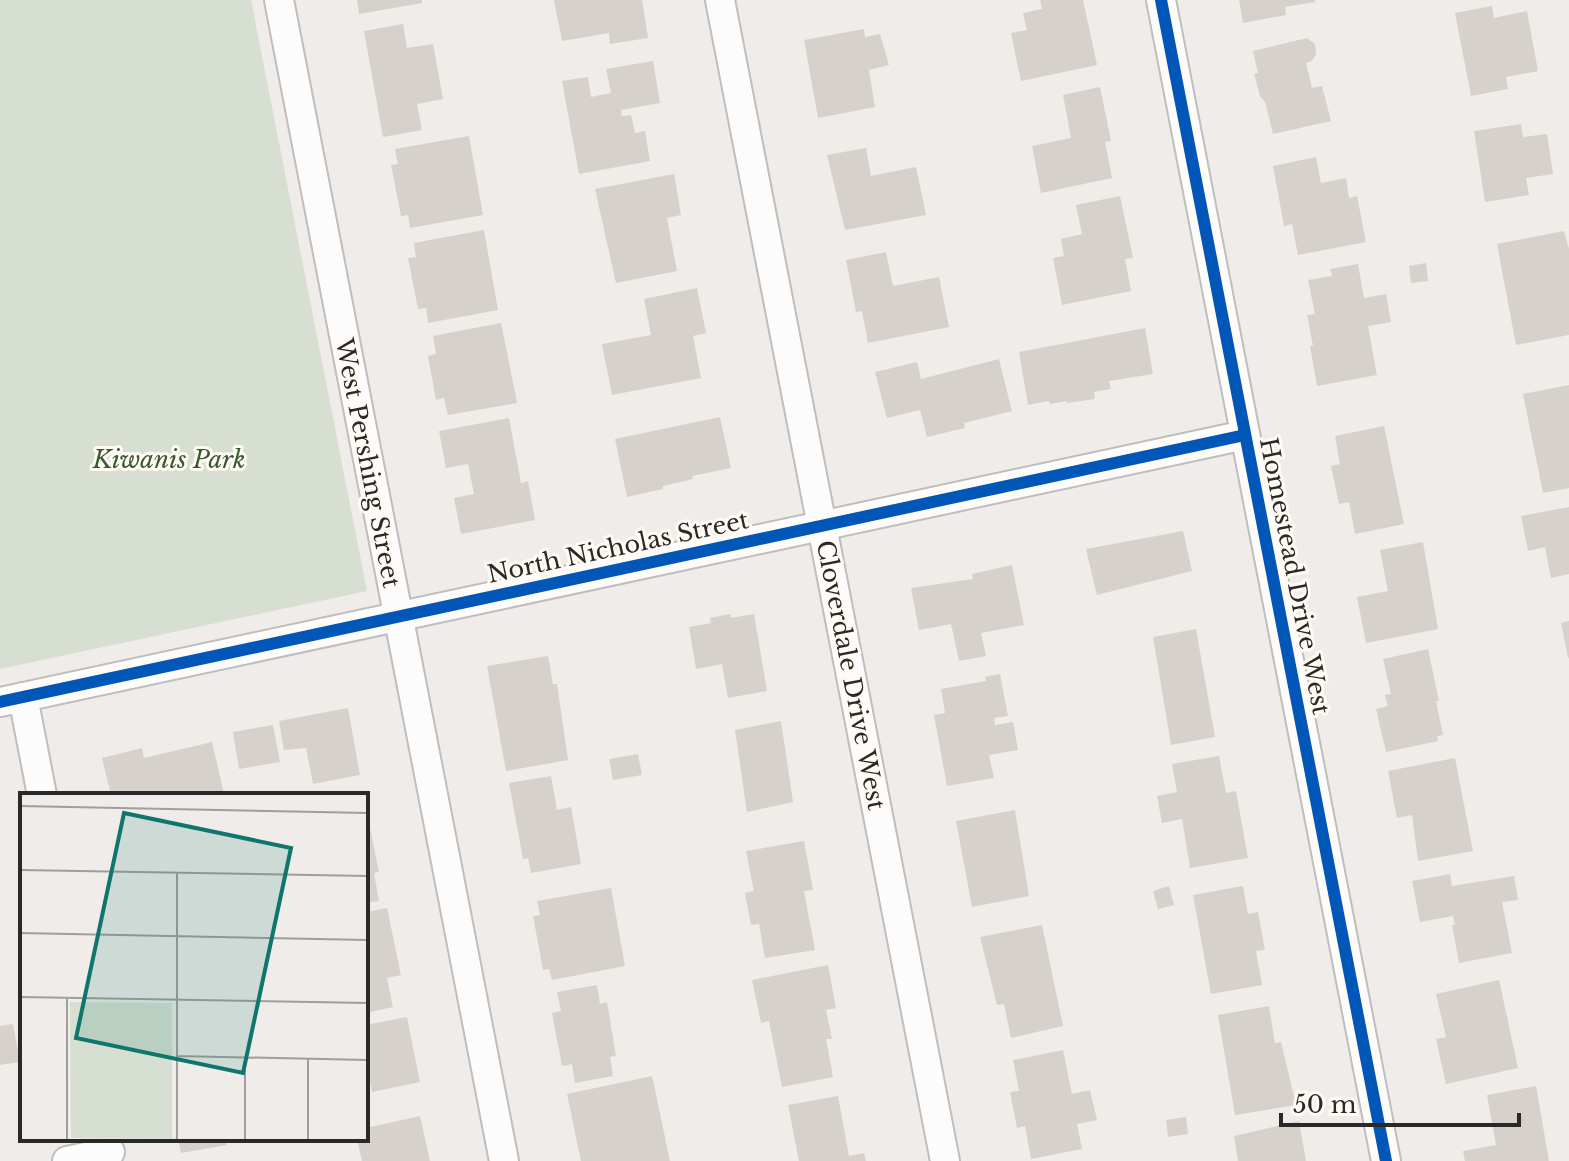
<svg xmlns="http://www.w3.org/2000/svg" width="1569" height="1161" font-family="'Libre Baskerville',serif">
	<rect width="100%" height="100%" fill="#efece9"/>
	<path fill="#d7dfd2" d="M0 0H251L367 591 0 669Z"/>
	<g fill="#d7d1cb">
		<path d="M357 0H422V3L359 14Z"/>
		<path d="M554 0H642L648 38 610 44 609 33 562 41Z"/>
		<path d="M1040 0H1083L1097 65 1021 81 1011 33 1027 30 1023 13 1042 9Z"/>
		<path d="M1239 0H1315V2L1285 7 1286 15 1243 23Z"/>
		<path d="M1492 6 1494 18 1527 11 1538 71 1506 77 1508 89 1471 96 1455 13Z"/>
		<path d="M403 24 407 48 433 44 443 99 417 104 422 130 383 137 364 31Z"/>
		<path d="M864 29 865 37 880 34 889 65 869 70 875 107 818 118 804 40Z"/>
		<path d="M1307 38 1315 44 1316 54 1312 61 1306 63 1312 88 1322 86 1331 121 1273 134 1265 102 1260 96 1254 74 1258 73 1253 51Z"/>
		<path d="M653 61 660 103 621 110 622 116 631 115 635 133 645 131 650 161 579 174 562 81 588 77 591 97 611 93 606 69Z"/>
		<path d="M1100 87 1111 141 1105 142 1112 178 1041 193 1032 146 1071 138 1063 95Z"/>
		<path d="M1521 124 1523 137 1547 134 1553 174 1526 178 1529 195 1485 202 1474 131Z"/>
		<path d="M469 136 483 215 410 228 408 215 401 216 391 165 398 164 395 149Z"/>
		<path d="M866 148 871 176 916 167 926 215 845 230 827 155Z"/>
		<path d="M1316 157 1321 183 1346 178 1349 198 1357 196 1366 242 1298 255 1292 224 1284 226 1273 166Z"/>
		<path d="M674 174 681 215 667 218 677 271 616 283 595 189Z"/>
		<path d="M1120 196 1133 258 1125 259 1131 291 1062 305 1053 258 1064 256 1061 239 1082 234 1076 205Z"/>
		<path d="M484 230 498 310 428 323 426 308 418 309 408 258 416 257 414 243Z"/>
		<path d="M1564 231 1569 249V335L1516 345 1497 244Z"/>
		<path d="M886 252 893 286 939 277 949 327 868 343 862 311 856 312 846 260Z"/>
		<path d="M1426 263 1428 281 1411 283 1409 266Z"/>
		<path d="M1358 264 1364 298 1386 294 1391 322 1368 326 1377 375 1317 386 1310 346H1313L1307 315 1315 314 1308 280 1332 276 1330 269Z"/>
		<path d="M697 288 706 333 693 336 701 378 612 395 602 344 651 335 644 299Z"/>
		<path d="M501 323 517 403 448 415 444 398 436 400 428 356 436 354 433 336Z"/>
		<path d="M1145 328 1153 374 1109 381 1111 389 1094 392 1095 399 1067 403V401L1050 404 1049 401 1028 405 1019 352Z"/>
		<path d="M999 359 1012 411 964 423 965 428 927 437 920 410 887 418 875 372 917 362 921 379Z"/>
		<path d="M1569 385V488L1543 493 1523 394Z"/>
		<path d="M720 417 731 468 692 476 693 479 663 486V489L627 497 615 439Z"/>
		<path d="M509 418 521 483 528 481 535 520 461 534 454 498 474 494 468 464 446 468 439 431Z"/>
		<path d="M1384 426 1404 524 1355 534 1349 502 1339 504 1331 466 1340 464 1335 436Z"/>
		<path d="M1569 507V574L1551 578 1545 547 1528 551 1521 516Z"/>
		<path d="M1183 531 1192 571 1097 595 1086 549Z"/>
		<path d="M1423 542 1438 629 1366 643 1357 597 1388 591 1380 550Z"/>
		<path d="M1012 565 1024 625 981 633 986 656 959 661 951 624 919 630 911 588 973 579 972 574Z"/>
		<path d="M730 614 731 618 754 614 767 691 728 698 722 664 696 669 689 627 711 623 710 618Z"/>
		<path d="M1569 621V658H1568L1561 623Z"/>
		<path d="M1196 629 1215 737 1171 745 1153 637Z"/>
		<path d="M1428 649 1439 701H1436L1443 735 1437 736 1438 741 1386 752 1376 709 1388 706 1385 695 1391 694 1383 659Z"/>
		<path d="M548 656 553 684H557L568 760 506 771 487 666Z"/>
		<path d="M1000 674 1008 716 994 718 995 725 1013 722 1018 750 989 755 994 778 947 786 934 715 945 713 941 689 986 681 985 677Z"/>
		<path d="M348 708 360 775 313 784 306 748 284 750 279 721Z"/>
		<path d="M781 721 793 802 747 812 735 730Z"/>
		<path d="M273 725 280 762 239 769 233 732Z"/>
		<path d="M212 742 224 794 111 795 102 758 142 748 144 758Z"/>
		<path d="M638 754 642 775 613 780 609 759Z"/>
		<path d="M1219 756 1226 793 1236 791 1248 858 1190 868 1182 819 1162 823 1157 796 1177 792 1172 764Z"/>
		<path d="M1455 758 1473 851 1418 861 1412 815 1397 818 1388 771Z"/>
		<path d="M551 776 557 810 571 807 581 864 531 873 528 858 523 859 509 783Z"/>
		<path d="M366 809 379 872 374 873 379 901 366 903Z"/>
		<path d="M1015 810 1029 896 972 907 956 821Z"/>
		<path d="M804 841 813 890 804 891 815 950 765 958 759 924 751 925 745 893 754 891 746 851Z"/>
		<path d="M1450 874 1452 886 1514 876 1518 900 1502 902 1512 953 1459 963 1452 925H1455L1453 916 1420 922 1412 881Z"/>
		<path d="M1169 886 1174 905 1158 909 1153 891Z"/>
		<path d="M1243 886 1248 914 1258 912 1265 950 1256 951 1262 985 1211 994 1193 895Z"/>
		<path d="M611 888 625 966 552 980 549 969 543 970 533 916 540 915 537 901Z"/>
		<path d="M387 908 401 975 387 978 393 1007 366 1013V912Z"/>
		<path d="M1042 925 1063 1026 1011 1038 1004 1004 997 1005 980 937Z"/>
		<path d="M828 965 836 1008 826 1010 832 1039H826L833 1077 782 1087 769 1021 761 1023 752 980Z"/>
		<path d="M1499 980 1518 1068 1446 1084 1436 1039 1446 1037 1436 994Z"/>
		<path d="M597 985 600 1004 607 1002 616 1056 610 1057 613 1076 575 1083 572 1064 562 1066 552 1013 561 1011 557 992Z"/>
		<path d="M1269 1006 1275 1043 1281 1042 1296 1105 1235 1115 1218 1015Z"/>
		<path d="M407 1017 420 1082 372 1092 366 1060V1025Z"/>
		<path d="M13 1024 20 1062 0 1065V1026Z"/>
		<path d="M1063 1050 1072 1094 1090 1090 1097 1120 1077 1124 1082 1149 1031 1159 1025 1126 1017 1128 1010 1092 1019 1091 1013 1060Z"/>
		<path d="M652 1076 670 1161H581L567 1094Z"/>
		<path d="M1536 1086 1549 1161H1465L1463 1151 1496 1145 1487 1095Z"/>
		<path d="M838 1096 849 1156 864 1153 866 1161H799L788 1105Z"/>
		<path d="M420 1116 430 1161H362L357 1139H366V1128Z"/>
		<path d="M1186 1117 1188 1134 1168 1137 1166 1120Z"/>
		<path d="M1299 1121 1306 1161H1238L1234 1136Z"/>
		<path d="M178 1139H225L227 1145 181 1153Z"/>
	</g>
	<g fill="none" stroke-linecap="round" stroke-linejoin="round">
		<g stroke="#c0bdbb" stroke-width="32">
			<g id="street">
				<path d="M279 0 504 1161"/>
				<path d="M720 0 945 1161"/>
				<path d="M1161 0 1386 1161"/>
				<path d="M23 697 42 795"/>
				<path d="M0 702 1245 435"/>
				<path d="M67 1161 110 1152"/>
			</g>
		</g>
		<use href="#street" stroke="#fdfcfc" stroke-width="28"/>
		<g stroke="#fffaf4" stroke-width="17">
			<g id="cycleway">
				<path d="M1161 0 1386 1161"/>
				<path d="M0 702 1245 435"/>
			</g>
		</g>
		<use href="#cycleway" stroke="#0057b8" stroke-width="12"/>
	</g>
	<g text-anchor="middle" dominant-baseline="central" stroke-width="6" stroke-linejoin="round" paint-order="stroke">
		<g font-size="24" font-style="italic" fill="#375a30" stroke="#fffaf4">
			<text x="169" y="459">Kiwanis Park</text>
		</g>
		<g font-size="24" fill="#2a2927" stroke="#fffaf4">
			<text transform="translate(368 463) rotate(79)">West Pershing Street</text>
			<text transform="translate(618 547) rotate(-12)">North Nicholas Street</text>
			<text transform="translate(1295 576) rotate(79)">Homestead Drive West</text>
			<text transform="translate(851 675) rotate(79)">Cloverdale Drive West</text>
		</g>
	</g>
	<g transform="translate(20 793)">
		<rect width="348" height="348" fill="#efece9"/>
		<path d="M50 209 152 210V346L51 345Z" fill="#d7dfd2"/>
		<path fill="none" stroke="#a09e9b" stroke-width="2" d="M0 13 348 20M0 77 348 83M0 140 348 147M0 204 348 210M157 263 348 267M47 348V205M157 348V80M225 348V265M288 348V266"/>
		<path fill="#0f766e" fill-opacity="0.15" stroke="#0f766e" stroke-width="4" d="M104 20 271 55 223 280 56 245Z"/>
		<rect width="348" height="348" fill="none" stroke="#2a2927" stroke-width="4"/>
	</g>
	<path d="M1281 1113v12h238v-12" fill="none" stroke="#2a2927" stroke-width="4"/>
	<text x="1293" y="1113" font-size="24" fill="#2a2927" stroke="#fffaf4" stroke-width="6" paint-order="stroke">50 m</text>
</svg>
